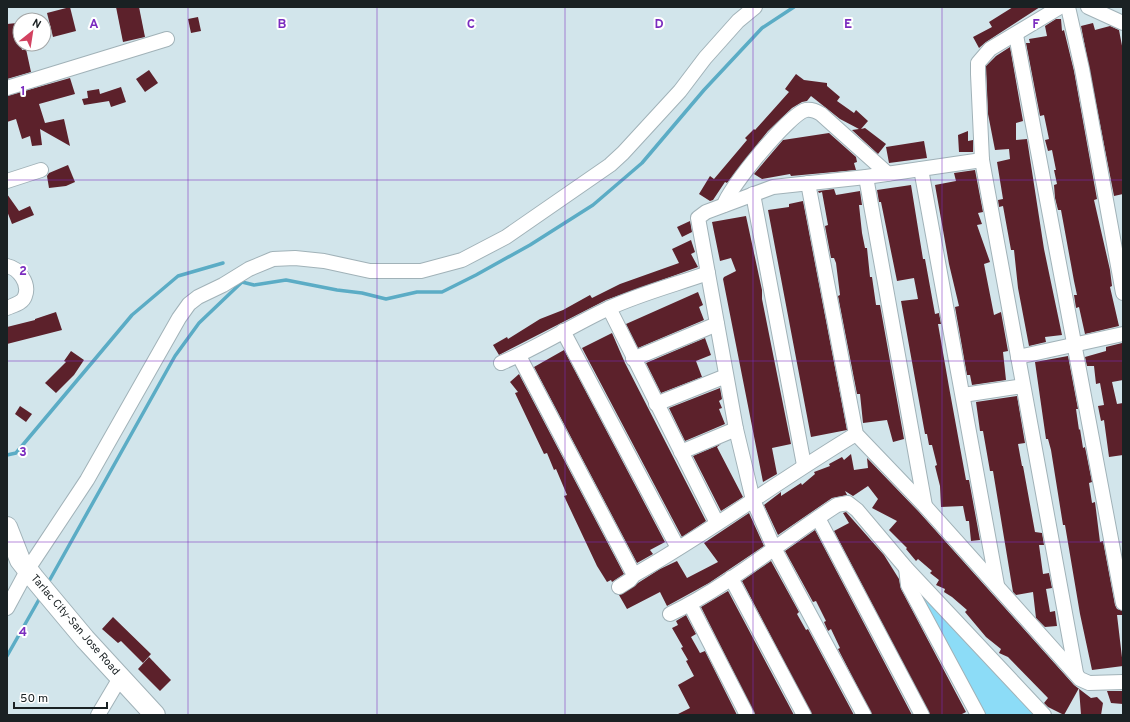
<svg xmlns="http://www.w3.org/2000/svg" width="1130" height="722" font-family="Overpass,sans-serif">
	<rect width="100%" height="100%" fill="#d2e5eb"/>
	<path fill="#8cdcf7" d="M896 555 1050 715H978Z"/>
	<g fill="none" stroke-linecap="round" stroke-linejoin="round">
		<g stroke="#5bacc5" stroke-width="3.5">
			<path d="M7 455 16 453 132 315 178 276 223 263"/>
			<path d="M48 583 175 356 199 323 242 282 254 285 286 280 337 290 362 293 386 299 417 292H442L476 275 530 245 593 205 642 163 704 90 762 28 794 7"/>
			<path d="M7 656 41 596"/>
		</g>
	</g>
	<g fill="#5c212b">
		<path d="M70 7 76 31 53 37 47 13Z"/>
		<path d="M116 7H139L145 37 123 42Z"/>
		<path d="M1013 7H1040L986 42 979 48 973 37 992 27 989 22Z"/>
		<path d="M198 17 201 31 191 33 188 19Z"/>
		<path d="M1056 19H1061L1062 31 1064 30 1074 71 1097 199 1094 200 1110 270 1112 286 1110 287 1119 326 1085 334 1079 307 1076 308 1074 295H1077L1074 281 1061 210H1058L1055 198 1054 185 1057 184 1054 170H1056L1052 150 1048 151 1045 140 1049 139 1044 115 1040 116 1026 43H1030L1029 39 1047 36 1045 26Z"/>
		<path d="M17 23 22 50 26 49 31 72 7 79V24Z"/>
		<path d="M1093 23 1095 30 1110 26 1119 30 1123 51V194L1114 196 1081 26Z"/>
		<path d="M1010 47 1023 121 1016 123V140L1027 139 1044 249 1062 335 1045 337 1046 342 1029 346 1018 288 1014 250H1011L1003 206 999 207 998 200 1003 199 997 162 1010 159 1009 149 995 150 988 114 986 66 996 56Z"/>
		<path d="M149 70 158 83 145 92 136 79Z"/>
		<path d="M796 74 804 80 827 83V86L840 97 837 101 854 113 856 110 868 121 861 129 865 128 886 144 878 154 852 130 859 129 840 119 811 96 807 101 802 102 792 108 768 131 727 183 725 182 713 200 710 201 699 194 710 176 714 179 747 140 745 138 754 129 755 130 789 92 785 89Z"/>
		<path d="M70 78 75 94 39 104 45 123 64 119 70 146 40 129 42 145 32 146 30 136 22 139 16 119 7 122V96Z"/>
		<path d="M121 87 126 102 111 107 109 101 84 105 82 99 88 98 87 91 99 89 100 94Z"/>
		<path d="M968 131V141L973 140V152H959L958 135Z"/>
		<path d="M829 133 856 157 857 162 854 163 856 170 791 176 790 174 762 179 754 174 783 140Z"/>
		<path d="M924 141 927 158 889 163 886 147Z"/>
		<path d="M68 165 75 182 66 186 49 188 47 176 49 173Z"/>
		<path d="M975 170 983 212 978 213 982 224 977 225 990 262 984 264 994 315 1001 312 1008 351 1003 352 1006 380 972 385 970 375H967L955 307 959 306 949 264 935 185 956 181 954 173Z"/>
		<path d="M911 185 923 259H925L935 314 939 313 941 324H938L949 387 966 480H969L980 540 971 541 969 521H966L963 506 941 507 940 486 935 466 937 465 932 445H929L927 434H925L901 301 918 299 914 278 897 281 881 202H879L877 190Z"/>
		<path d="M834 189 836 195 860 191 862 205H859L862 233 865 248H867L870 277H872L876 305H880L904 439 893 442 887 420 863 423 860 394H857L838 296 840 295 836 263 834 258H831L825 226 828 225 822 192 819 193 818 191Z"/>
		<path d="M7 194 19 211 30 206 34 215 12 224 7 211Z"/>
		<path d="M803 201 847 430 811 437 768 210 789 207V204Z"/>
		<path d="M746 216 762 290V299L791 444 772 448 777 474 763 482 723 279 724 277 736 271 731 258 720 261 712 222Z"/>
		<path d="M690 221 692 232 682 237 677 227Z"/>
		<path d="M691 240 695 252 691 254 698 267 606 300 499 355 493 345 507 337 508 339 540 319 563 310 590 295 592 298 620 284 679 263 672 249Z"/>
		<path d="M698 292 703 305 699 307 704 320 638 348 626 324Z"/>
		<path d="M56 312 62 330 7 344V327L35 320V319Z"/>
		<path d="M612 333 625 363 706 521 682 537 582 348Z"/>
		<path d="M705 338 711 355 696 361 702 377 661 393 646 363Z"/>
		<path d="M1122 343 1123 380 1112 382 1117 404 1123 403V455L1109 457 1104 420 1101 421 1098 406 1104 405 1100 383 1096 384 1094 366H1087L1085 357 1106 351V347Z"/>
		<path d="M564 350 665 542 650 550 653 554 637 563 534 367Z"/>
		<path d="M71 351 84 360 74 375 56 393 45 383 66 362 64 361Z"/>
		<path d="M1068 356 1078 409H1076L1079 430 1080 429 1083 448 1085 447 1092 482 1089 483 1092 503 1095 502 1100 542 1103 541 1115 605 1117 609 1123 611V615H1117L1123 666 1092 670 1080 614 1065 525H1063L1051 450 1048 439H1046L1035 362Z"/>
		<path d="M519 374 624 574 612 582 611 580 607 582 597 566 564 496 567 495 556 469 554 470 547 453 544 454 515 393 518 392 510 382Z"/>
		<path d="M720 388 722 399 719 401 722 408 719 409 725 424 685 441 669 408Z"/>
		<path d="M1017 396 1025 443 1018 444 1022 466H1023L1035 532 1042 533 1044 545H1039L1043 574 1049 573 1052 588 1046 589 1050 612 1055 611 1057 626 1045 627 1036 618 1033 592 1016 595 1013 592 993 471H990L983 431H980L976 402Z"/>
		<path d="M20 406 32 414 26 422 15 414Z"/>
		<path d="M721 444 717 447 743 497 721 511 693 456Z"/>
		<path d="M851 454 854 470 868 468 867 458 919 512 1074 685 1091 698 1097 697 1103 703 1101 715H1081L1079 688 1064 715 1048 707 1044 703 1048 698 1008 657 999 653 1001 649 986 637 965 612 967 610 952 597 944 592 945 589 936 585 939 580 930 573 932 571 918 559 916 561 906 549 907 548 889 530 897 521 872 508 878 499 868 486 853 496 845 491 847 495 832 498 778 535 764 505 781 492V496L801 483 802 485 815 474 814 472 830 466 829 464 842 457 844 460Z"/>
		<path d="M846 512 884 555 899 579 901 589 966 712 960 715H930L834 531 849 523 843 513Z"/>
		<path d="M749 513 764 546 709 583 667 606 660 592 627 609 619 595 660 569 677 561 687 578 718 562 704 543Z"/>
		<path d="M815 530 912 715H872L838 649 840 648 831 629 828 631 824 622 826 621 816 601 813 602 785 551Z"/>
		<path d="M771 561 799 612 797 614 806 630 808 629 854 715H812L742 581Z"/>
		<path d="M728 591 794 715H755L701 607Z"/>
		<path d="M686 615 696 634 691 637 700 653 705 651 737 715H676L690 708 678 685 694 676 686 661 688 660 681 648 683 647 672 628 678 625 676 621Z"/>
		<path d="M113 617 151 654 143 663 121 641 118 643 102 629Z"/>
		<path d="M149 657 171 680 160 691 138 669Z"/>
		<path d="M1107 691H1123V704L1111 703Z"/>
	</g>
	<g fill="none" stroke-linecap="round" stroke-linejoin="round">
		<g stroke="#a1b2b8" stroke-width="16">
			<g id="minor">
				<path d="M1060 7 990 49 978 63V74L982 160 1076 673"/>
				<path d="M1068 7 1082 69 1123 293"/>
				<path d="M1088 7 1123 23"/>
				<path d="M1016 35 1123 603"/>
				<path d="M7 88 167 39"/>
				<path d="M921 169 997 585"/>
				<path d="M866 177 925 506"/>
				<path d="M7 181 41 170"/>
				<path d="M808 183 856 434 925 506 1080 679 1089 683 1123 682"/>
				<path d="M753 194 804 465"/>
				<path d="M724 205C728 189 790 113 806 110 812 109 816 111 821 114L888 174"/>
				<path d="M7 266C18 268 30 283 25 296 23 303 14 305 7 308"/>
				<path d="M609 308 717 523"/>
				<path d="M563 331 678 548"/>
				<path d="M519 356 634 575"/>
				<path d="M1018 357 1123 334"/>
				<path d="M633 359 717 324"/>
				<path d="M501 363C537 348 571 326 607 309 639 294 674 285 708 273"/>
				<path d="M963 395 1023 386"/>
				<path d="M656 404 726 376"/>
				<path d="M681 452 736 429"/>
				<path d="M818 518 922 715"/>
				<path d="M906 568 908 585 978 715"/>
				<path d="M731 578 804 715"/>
				<path d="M619 587 630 580 634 575C710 532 781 479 856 434"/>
				<path d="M690 604 747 715"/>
				<path d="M7 608 28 569 87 480 179 318 189 304 198 297 223 285 249 269 273 259 295 258 324 261 370 271H421L462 260 506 237 610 165 623 153 680 91 705 58 738 21 755 7"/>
				<path d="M670 614C730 585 781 541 837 505L848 503 857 510 906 568 1044 715"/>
				<path d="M98 715 120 678"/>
				<path d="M864 715 774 548 753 500 736 429 698 218 706 212 773 187 866 177 982 160"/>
			</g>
		</g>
		<g stroke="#a1b2b8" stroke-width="22">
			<path id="secondary" d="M7 527 20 560 34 578 85 639 155 715"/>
		</g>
		<use href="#minor" stroke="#fff" stroke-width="14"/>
		<use href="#secondary" stroke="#fff" stroke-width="20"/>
	</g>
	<path fill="none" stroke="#7b2cbf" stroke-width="1" stroke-opacity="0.55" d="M188 7V715M377 7V715M565 7V715M753 7V715M942 7V715M7 180H1123M7 361H1123M7 542H1123"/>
	<g text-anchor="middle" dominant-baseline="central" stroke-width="4" stroke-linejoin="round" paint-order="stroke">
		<g font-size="11" fill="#1a2123" stroke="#fff">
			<text transform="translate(75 625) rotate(49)">Tarlac City-San Jose Road</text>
		</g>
	</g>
	<g font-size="13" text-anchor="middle" font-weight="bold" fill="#7b2cbf" stroke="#fff" stroke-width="4" stroke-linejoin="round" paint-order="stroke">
		<text x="94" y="28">A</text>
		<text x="282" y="28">B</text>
		<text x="471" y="28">C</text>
		<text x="659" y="28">D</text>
		<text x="848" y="28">E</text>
		<text x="1036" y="28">F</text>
		<text x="23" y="95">1</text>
		<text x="23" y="275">2</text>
		<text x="23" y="456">3</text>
		<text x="23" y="636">4</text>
	</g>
	<rect width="1130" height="722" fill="none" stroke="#1a2123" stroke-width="16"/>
	<g transform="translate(32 32) rotate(30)"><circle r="19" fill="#ffffff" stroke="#a3a6a7"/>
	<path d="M0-3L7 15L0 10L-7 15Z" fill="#d24260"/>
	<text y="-6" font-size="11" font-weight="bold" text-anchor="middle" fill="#1a2123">N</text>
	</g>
	<path d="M14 702v6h93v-6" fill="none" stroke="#1a2123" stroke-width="2"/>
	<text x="20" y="702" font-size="12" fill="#1a2123" stroke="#ffffff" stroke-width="3" paint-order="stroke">50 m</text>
</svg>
